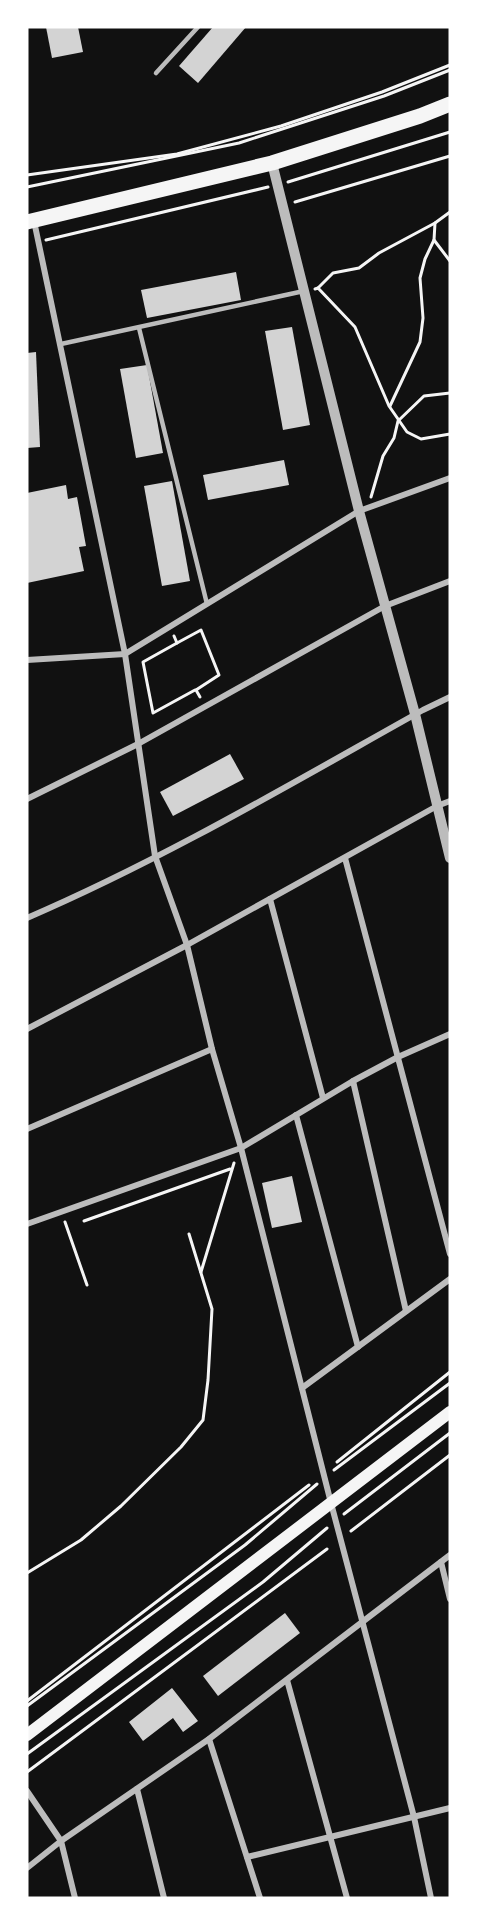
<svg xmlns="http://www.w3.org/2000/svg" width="477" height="1925" font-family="Barlow,sans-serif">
	<rect width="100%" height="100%" fill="#111"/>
	<g fill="#d3d3d3">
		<path d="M46 27H78L83 52 52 58Z"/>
		<path d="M213 27H246L198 83 179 66Z"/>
		<path d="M236 272 241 300 147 318 141 290Z"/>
		<path d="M292 327 310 425 283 430 265 331Z"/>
		<path d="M36 352 40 447 27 448V353Z"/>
		<path d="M147 365 163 453 136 458 120 369Z"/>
		<path d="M284 460 289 485 208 500 203 475Z"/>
		<path d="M172 481 190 581 162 586 144 486Z"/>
		<path d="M66 485 68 499 77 497 86 546 79 547 84 571 27 583V493Z"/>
		<path d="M230 754 244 779 173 816 160 792Z"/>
		<path d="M292 1176 302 1222 272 1228 262 1183Z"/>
		<path d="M285 1613 300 1633 218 1696 203 1676Z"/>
		<path d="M172 1688 198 1721 183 1732 173 1718 143 1741 129 1722Z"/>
	</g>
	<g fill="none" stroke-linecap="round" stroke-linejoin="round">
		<g stroke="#f5f5f5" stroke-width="3">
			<path d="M27 175 177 154 281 126 382 92 450 65"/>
			<path d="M288 182 450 132"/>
			<path d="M27 187 239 143 384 96 450 70"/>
			<path d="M295 202 450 156"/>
			<path d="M450 212 435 223 434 240 450 261"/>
			<path d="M46 240 268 187"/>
			<path d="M318 288 333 273 359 268 379 253 435 223"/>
			<path d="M315 289 318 288 355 327 389 406 407 432 421 439 450 434"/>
			<path d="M390 406 420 342 423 318 420 278 425 259 434 240"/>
			<path d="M371 497 383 456 394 438 398 421 424 396 450 393"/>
			<path d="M174 636 177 643 201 630 219 675 196 690 200 697"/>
			<path d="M177 643 143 662 153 713 195 690"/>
			<path d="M84 1221 230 1169"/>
			<path d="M65 1222 87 1285"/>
			<path d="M201 1272 234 1163"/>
			<path d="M337 1462 450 1372"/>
			<path d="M334 1470 450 1383"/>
			<path d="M344 1514 450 1433"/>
			<path d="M351 1531 450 1455"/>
			<path d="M27 1573 81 1540 121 1506 181 1447 203 1420 208 1380 212 1309 189 1234"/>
			<path d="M27 1701 309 1485"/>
			<path d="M27 1706 245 1545 317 1484"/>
			<path d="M27 1754 263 1582 327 1528"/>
			<path d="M27 1772 327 1549"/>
		</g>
		<g stroke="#bcbcbc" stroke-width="4.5">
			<path d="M156 73 198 27"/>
			<path d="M139 328 207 604"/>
			<path d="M61 344 304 291"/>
		</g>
		<g stroke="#bcbcbc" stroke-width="6">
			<path d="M34 221 125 654 155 856 187 945 212 1049 241 1148 331 1503 414 1817 431 1898"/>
			<path d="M27 660 125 654 359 511 450 478"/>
			<path d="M27 799 138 744 385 606 450 581"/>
			<path d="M345 858 450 1254"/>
			<path d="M270 899 323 1098"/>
			<path d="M27 918C164 859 294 782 423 710L450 697"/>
			<path d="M27 1029 187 945 437 806 450 801"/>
			<path d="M353 1081 406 1311"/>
			<path d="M296 1115 358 1347"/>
			<path d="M27 1129 212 1049"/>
			<path d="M27 1224 241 1148 353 1081 398 1057 450 1034"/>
			<path d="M302 1388 450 1279"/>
			<path d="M441 1562 450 1599"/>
			<path d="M287 1680 347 1898"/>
			<path d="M209 1739 260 1898"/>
			<path d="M137 1789 164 1898"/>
			<path d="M27 1791 61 1841 75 1898"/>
			<path d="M247 1857 450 1808"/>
			<path d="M27 1868 61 1841 209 1739 450 1555"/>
		</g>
		<path stroke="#bcbcbc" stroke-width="10" d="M272 163 359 511 415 714 450 858"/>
		<path stroke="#f5f5f5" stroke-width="12" d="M27 1735 450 1412"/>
		<path stroke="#f5f5f5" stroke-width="15" d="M27 222 272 163 420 116 450 104"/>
	</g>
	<rect width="477" height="1925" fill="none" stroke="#ffffff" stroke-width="57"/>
</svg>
